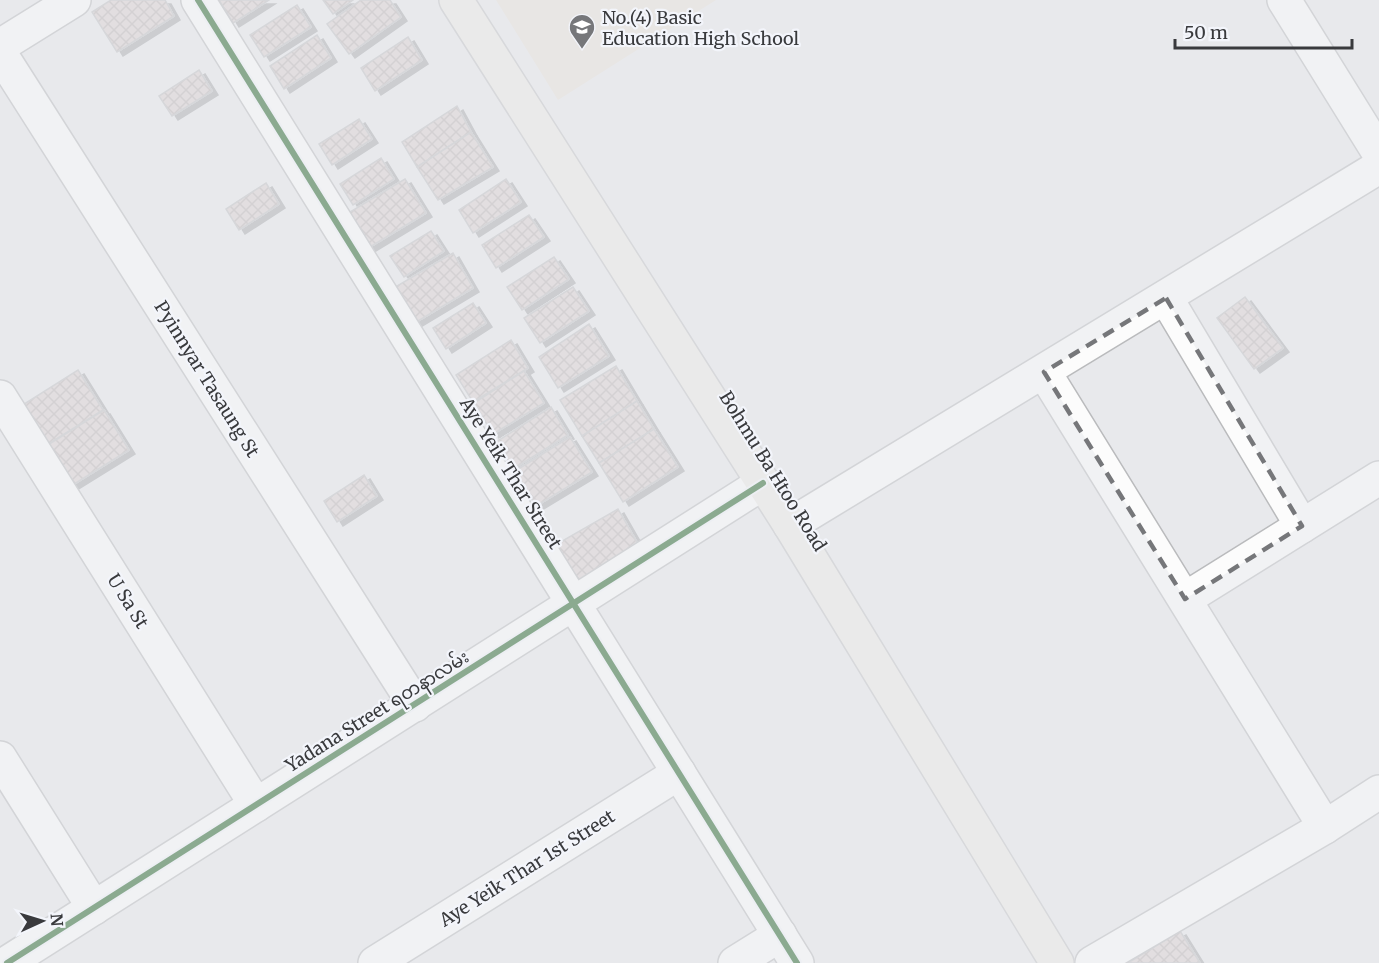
<svg xmlns="http://www.w3.org/2000/svg" width="1379" height="963" font-family="Merriweather,'Noto Sans Myanmar',serif">
	<defs>
		<pattern id="building-cross-hatch" width="8" height="8" patternUnits="userSpaceOnUse" patternTransform="scale(1.5)"><rect width="8" height="8" fill="#dbd1d1"/><path d="M0 0l8 8M0 8l8-8" fill="none" stroke="#bdb4b4"/></pattern>
		<filter id="shadow"><feDropShadow dx="6" dy="4" stdDeviation="0" flood-color="#0004"/></filter>
	</defs>
	<rect width="100%" height="100%" fill="#e8e9ec"/>
	<path fill="#e9e2d9" d="M496 0H716L558 100Z"/>
	<g fill="url(#building-cross-hatch)" stroke="#c2c1c3" stroke-width="1.5" filter="url(#shadow)">
		<path d="M111 0H165L174 16 117 52 92 12Z"/>
		<path d="M219 0H269L233 23Z"/>
		<path d="M323 0H353L333 14Z"/>
		<path d="M361 0H390L401 17 349 54 327 24Z"/>
		<path d="M297 5 311 27 264 57 250 35Z"/>
		<path d="M317 35 331 58 284 89 270 66Z"/>
		<path d="M408 37 422 60 375 91 361 68Z"/>
		<path d="M199 70 212 91 172 116 159 96Z"/>
		<path d="M457 106 471 132 417 167 402 142Z"/>
		<path d="M359 119 372 139 332 165 319 144Z"/>
		<path d="M471 132 493 167 438 200 417 167Z"/>
		<path d="M381 158 394 179 353 205 340 184Z"/>
		<path d="M405 179 426 213 365 250 345 215Z"/>
		<path d="M506 179 521 202 473 233 459 210Z"/>
		<path d="M266 183 279 204 239 230 226 209Z"/>
		<path d="M529 215 544 237 496 268 482 245Z"/>
		<path d="M431 231 444 251 404 277 390 256Z"/>
		<path d="M453 253 473 288 413 324 392 289Z"/>
		<path d="M554 257 569 279 522 310 507 287Z"/>
		<path d="M573 287 589 311 540 343 524 318Z"/>
		<path d="M1245 297 1283 348 1254 369 1217 318Z"/>
		<path d="M473 303 486 323 446 349 433 328Z"/>
		<path d="M589 324 609 356 558 388 539 357Z"/>
		<path d="M511 340 528 368 473 402 456 375Z"/>
		<path d="M616 366 637 401 582 436 560 400Z"/>
		<path d="M78 370 103 410 45 446 21 406Z"/>
		<path d="M524 371 544 403 493 434 474 403Z"/>
		<path d="M637 401 654 429 599 463 582 436Z"/>
		<path d="M551 407 568 435 513 469 496 442Z"/>
		<path d="M104 410 129 450 71 486 46 446Z"/>
		<path d="M654 429 678 467 623 502 599 463Z"/>
		<path d="M570 437 592 472 536 506 515 471Z"/>
		<path d="M364 475 377 496 337 522 324 501Z"/>
		<path d="M618 509 642 551 581 586 557 544Z"/>
		<path d="M1180 931 1200 963H1128Z"/>
	</g>
	<g fill="none" stroke-linecap="round" stroke-linejoin="round">
		<g stroke="#babbbd" stroke-width="36">
			<g id="minor">
				<path d="M198 0 797 963"/>
				<path d="M1284 0 1379 153"/>
				<path d="M0 46 74 0"/>
				<path d="M0 53 415 705"/>
				<path d="M1166 298 1302 526"/>
				<path d="M1044 372 1325 827"/>
				<path d="M0 397 256 805"/>
				<path d="M790 525 1379 167"/>
				<path d="M1185 599 1379 478"/>
				<path d="M0 758 94 908"/>
				<path d="M7 963 763 483"/>
				<path d="M375 963 679 773"/>
				<path d="M735 963 780 935"/>
				<path d="M1092 963 1325 827 1379 792"/>
			</g>
		</g>
		<g stroke="#c4c4c6" stroke-width="36">
			<path id="major" d="M456 0 790 525 1057 963"/>
		</g>
		<use href="#minor" stroke="#fcfcfc" stroke-width="33"/>
		<use href="#major" stroke="#eeece6" stroke-width="33"/>
		<g stroke="#f3f5fb" stroke-width="10">
			<g id="cycleway">
				<path d="M198 0 797 963"/>
				<path d="M7 963 763 483"/>
			</g>
		</g>
		<use href="#cycleway" stroke="#1b5e20" stroke-width="6"/>
	</g>
	<path d="M0 0H1379V963H0ZM1166 298 1302 526 1185 599 1044 372Z" fill="#e8e9ec" fill-opacity=".55" fill-rule="evenodd"/>
	<path fill="none" stroke="#76777a" stroke-width="4.5" stroke-dasharray="12 8" stroke-linejoin="round" d="M1166 298 1302 526 1185 599 1044 372Z"/>
	<defs>
		<g id="school-pin" transform="scale(1.35)"><path d="M0 17L-7.5 6A9.5 9.5 0 1 1 7.5 6Z" fill="#76777a" stroke="#f3f5fb"/><path d="M0-5L7-2L0 1L-7-2ZM-4 1L0 2.5L4 1V4Q0 6-4 4Z" fill="#fff"/></g>
	</defs>
	<g fill-rule="evenodd">
		<use href="#school-pin" x="582" y="27"/>
	</g>
	<g text-anchor="middle" dominant-baseline="central" stroke-width="4.5" stroke-linejoin="round" paint-order="stroke">
		<g font-size="18" fill="#393a3d" stroke="#f3f5fb" text-anchor="start">
			<text x="602" y="17">No.(4) Basic<tspan x="602" dy="21">Education High School</tspan></text>
		</g>
		<g font-size="18" fill="#393a3d" stroke="#f3f5fb">
			<text transform="translate(207 379) rotate(58)">Pyinnyar Tasaung St</text>
			<text transform="translate(773 471) rotate(58)">Bohmu Ba Htoo Road</text>
			<text transform="translate(511 473) rotate(58)">Aye Yeik Thar Street</text>
			<text transform="translate(128 601) rotate(58)">U Sa St</text>
			<text transform="translate(377 711) rotate(-32)">Yadana Street ရတနာလမ်း</text>
			<text transform="translate(527 868) rotate(-32)">Aye Yeik Thar 1st Street</text>
		</g>
	</g>
	<g transform="translate(42 921) rotate(86)" stroke="#f3f5fb" stroke-width="4.5" paint-order="stroke">
	<path d="M0-4.5L10 22L0 15L-10 22Z" fill="#393a3d"/>
	<text y="-9" font-size="16" font-weight="bold" text-anchor="middle" fill="#393a3d">N</text>
	</g>
	<path d="M1175 39v9h177v-9" fill="none" stroke="#393a3d" stroke-width="3"/>
	<text x="1184" y="39" font-size="18" fill="#393a3d" stroke="#f3f5fb" stroke-width="4.5" paint-order="stroke">50 m</text>
</svg>
